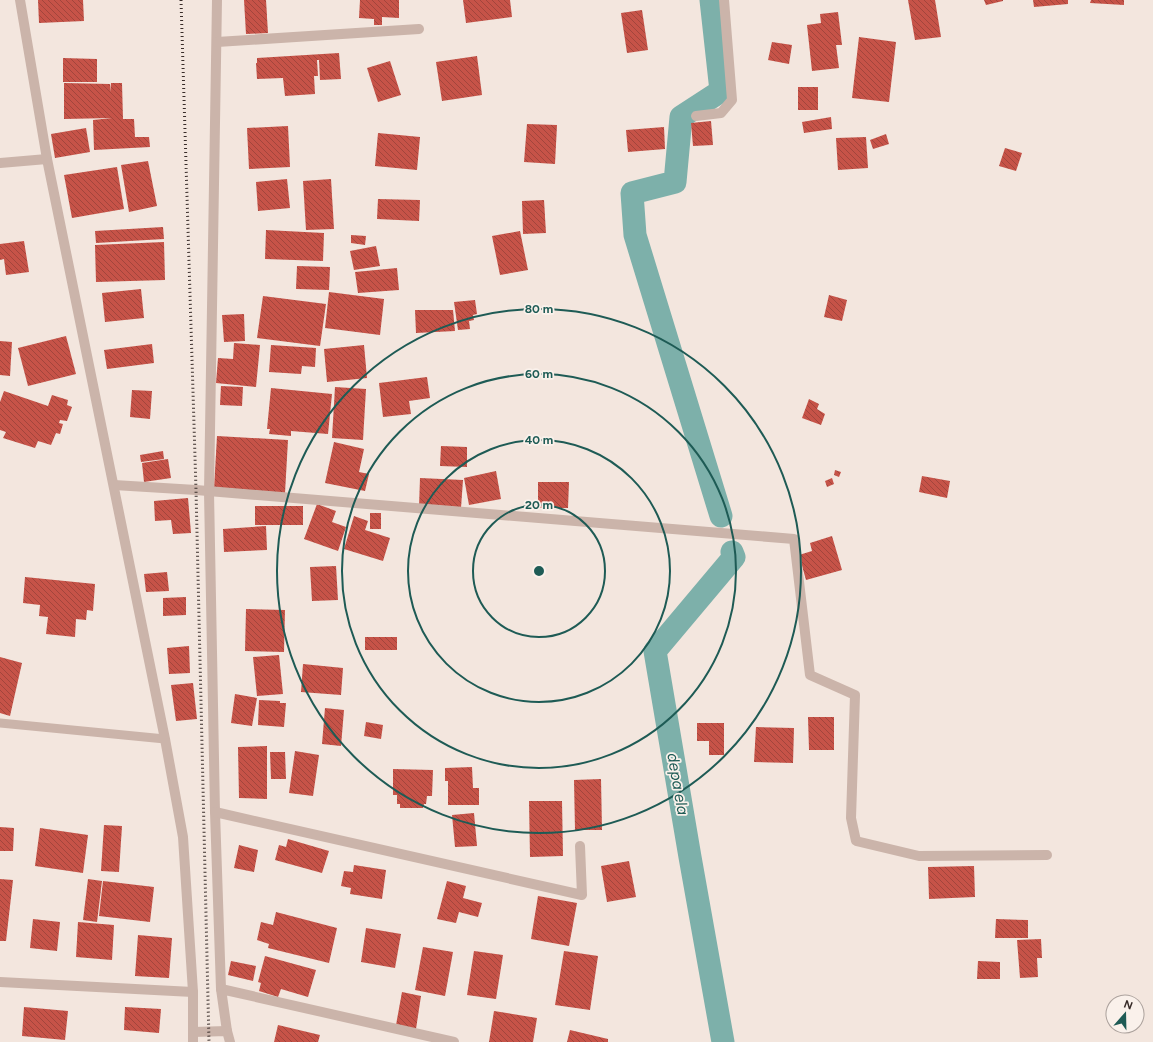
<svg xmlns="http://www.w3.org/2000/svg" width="1153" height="1042" font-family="Figtree,sans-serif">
	<defs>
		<pattern id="building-back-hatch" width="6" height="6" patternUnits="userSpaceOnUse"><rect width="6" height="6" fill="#c65348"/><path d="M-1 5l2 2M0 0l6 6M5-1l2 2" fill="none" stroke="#a2453c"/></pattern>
	</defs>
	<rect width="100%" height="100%" fill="#f3e6de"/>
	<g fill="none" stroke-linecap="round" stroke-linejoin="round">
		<g stroke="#7db0aa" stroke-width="23">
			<path d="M711 0 721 91 681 117 675 182 632 193 635 235 721 516"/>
			<path d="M723 1042 690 857 655 651 734 557 732 552"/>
		</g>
	</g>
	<g fill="url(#building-back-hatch)">
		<path d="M38 0H83L84 21 39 23Z"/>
		<path d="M244 0H266L268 33 246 34Z"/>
		<path d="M360 0H399V18L382 17V25H374V19L359 18Z"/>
		<path d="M463 0H510L512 17 466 23Z"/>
		<path d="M908 0H935L941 37 915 40Z"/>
		<path d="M984 0H1003V1L986 5Z"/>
		<path d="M1033 0H1068V4L1034 7Z"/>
		<path d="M1091 0H1124V5L1090 3Z"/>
		<path d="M642 10 648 50 627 53 621 13Z"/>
		<path d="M838 12 842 45H836L839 68 812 71 807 25 821 23 820 14Z"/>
		<path d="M859 37 896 42 889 102 852 98Z"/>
		<path d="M772 42 792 45 789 64 768 60Z"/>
		<path d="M339 53 341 79 320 80 319 60H317L318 76H314L315 94 285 96 283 78 257 79 256 63H257V58Z"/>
		<path d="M477 56 482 95 442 101 436 62Z"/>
		<path d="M63 58 97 59V82H63Z"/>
		<path d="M390 61 401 95 378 102 367 68Z"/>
		<path d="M64 83 110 84V92L111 83H122L123 119H134L135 137H149L150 147 94 150 93 120 112 118 64 119Z"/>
		<rect x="798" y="87" width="20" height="23"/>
		<path d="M831 117 832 129 804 133 802 122Z"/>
		<path d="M711 121 713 145 693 146 691 123Z"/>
		<path d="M527 124 557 125 555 164 524 162Z"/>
		<path d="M288 126 290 167 249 169 247 128Z"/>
		<path d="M664 127 665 149 628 152 626 130Z"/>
		<path d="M86 128 90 152 55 158 51 134Z"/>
		<path d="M378 133 420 137 417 170 375 166Z"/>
		<path d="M886 134 889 144 873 149 870 140Z"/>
		<path d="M866 137 868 168 838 170 836 138Z"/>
		<path d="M1005 148 1022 153 1016 171 999 166Z"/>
		<path d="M148 161 157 206 129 212 121 165Z"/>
		<path d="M117 167 124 209 72 218 64 175Z"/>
		<path d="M287 179 290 208 258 211 256 182Z"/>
		<path d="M331 179 334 229 306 230 303 181Z"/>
		<path d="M378 199 420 200 419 221 377 219Z"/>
		<path d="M544 200 546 233 523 234 522 201Z"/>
		<path d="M163 227 164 239 96 243 95 231Z"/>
		<path d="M266 230 324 233 323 261 265 259Z"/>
		<path d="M520 231 528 270 500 275 492 236Z"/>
		<path d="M351 235 366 236 365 245 351 243Z"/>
		<path d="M24 241 29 272 6 275 4 259 0 260V244Z"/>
		<path d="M164 242 165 280 96 282 95 245Z"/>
		<path d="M376 246 380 266 354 270 350 251Z"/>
		<path d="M297 266 330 267 329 290 296 289Z"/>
		<path d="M397 268 399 290 358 293 355 272Z"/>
		<path d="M141 289 144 318 105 322 102 293Z"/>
		<path d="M329 292 384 299 380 335 325 328Z"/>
		<path d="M829 295 847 300 842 321 824 317Z"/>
		<path d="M263 296 326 304 320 346 257 338Z"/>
		<path d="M475 300 477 314 473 315 474 320 469 321 470 329 458 330 454 302Z"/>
		<path d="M415 310H453L455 331 416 333Z"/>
		<path d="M244 314 245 341 224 342 222 315Z"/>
		<path d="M66 336 76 374 28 386 18 348Z"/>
		<path d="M0 341 12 342 10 376 0 375Z"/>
		<path d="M234 343 260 345 256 387 216 383 218 358 233 359Z"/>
		<path d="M152 344 154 363 107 369 104 350Z"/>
		<path d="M271 345 316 348 315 367 302 366 301 374 269 372Z"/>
		<path d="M364 345 367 378 327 382 324 349Z"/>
		<path d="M427 377 430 398 409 401 411 414 383 417 379 383Z"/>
		<path d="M221 386 243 387 242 406 220 405Z"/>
		<path d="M335 387 366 389 363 440 332 438Z"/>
		<path d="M271 388 332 394 328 434 291 431V436L269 434 270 429H267Z"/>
		<path d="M132 390 152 391 150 419 130 417Z"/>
		<path d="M4 391 48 406 52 395 68 400 67 405 72 407 67 421 60 420 59 423 63 424 60 434 56 433 51 445 38 441 35 448 3 438 6 432 0 430V402Z"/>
		<path d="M809 399 819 404 817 409 825 414 821 425 802 418Z"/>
		<path d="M217 436 288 440 285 493 214 489Z"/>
		<path d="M334 442 364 449 359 472 369 474 365 491 325 483Z"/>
		<path d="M441 446 467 447V467L440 466Z"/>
		<path d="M163 451 164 459 141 462 140 455Z"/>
		<path d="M168 459 171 478 144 482 142 463Z"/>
		<path d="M835 470 841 472 839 477 834 475Z"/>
		<path d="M496 471 501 499 469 505 464 478Z"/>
		<path d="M922 476 950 481 947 498 919 492Z"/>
		<path d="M420 478 463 480 461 508 419 507Z"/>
		<path d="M832 478 834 484 827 487 825 481Z"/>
		<path d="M538 482H569L568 508H538Z"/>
		<path d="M188 498 191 533 173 534 171 520 155 521 154 501Z"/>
		<path d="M317 504 336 511 332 522 346 527 338 551 304 539Z"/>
		<rect x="255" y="506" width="48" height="19"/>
		<rect x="370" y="513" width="11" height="16"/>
		<path d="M354 516 368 521 365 530 390 538 383 561 344 549Z"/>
		<path d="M266 526 267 550 224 552 223 529Z"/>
		<path d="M832 536 842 570 806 580 799 555 812 551 810 543Z"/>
		<path d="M336 566 338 600 312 601 310 567Z"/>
		<path d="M167 572 169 591 146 592 144 574Z"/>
		<path d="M25 577 95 584 93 611 87 610 86 620 76 619 75 637 46 634 48 617 39 616 40 605 23 603Z"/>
		<path d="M186 597V615L163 616V598Z"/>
		<path d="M246 609 285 610 284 652 245 651Z"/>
		<rect x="365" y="637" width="32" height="13"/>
		<path d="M189 646 190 673 169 674 167 648Z"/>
		<path d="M279 655 283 694 257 696 253 657Z"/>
		<path d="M0 657 22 663 10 716 0 713Z"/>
		<path d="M303 664 343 668 341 695 301 692Z"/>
		<path d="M193 683 197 719 176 721 171 685Z"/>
		<path d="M235 694 257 698 252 726 231 723Z"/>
		<path d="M259 700 280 701V703H286L284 727 258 725Z"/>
		<path d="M325 708 344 710 341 746 322 744Z"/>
		<path d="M808 717H834V750H809Z"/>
		<path d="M366 722 383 725 381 739 364 736Z"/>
		<path d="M697 723H724V755H709V741H697Z"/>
		<path d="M756 727 794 728 793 763 754 762Z"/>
		<path d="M267 746V799L239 798 238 747Z"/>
		<path d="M295 751 319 755 313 796 289 793Z"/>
		<path d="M270 752H285L286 779H271Z"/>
		<path d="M472 767 473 788H479V805H448V781H445V768Z"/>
		<path d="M393 769 433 770 432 796H427L426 804H424L423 808H400V804H397V795H393Z"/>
		<path d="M601 779 602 830H575L574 780Z"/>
		<path d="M529 801H562L563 856 530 857Z"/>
		<path d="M474 813 477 846 455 847 452 815Z"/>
		<path d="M104 825 122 826 119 872 101 871Z"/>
		<path d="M0 827 14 828 13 851H0Z"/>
		<path d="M40 828 88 835 83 873 35 866Z"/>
		<path d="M288 839 329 851 322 873 275 860 279 845 286 847Z"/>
		<path d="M239 845 258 850 254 872 234 868Z"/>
		<path d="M629 861 636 897 607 902 601 866Z"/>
		<path d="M354 865 386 870 382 899 350 894 351 888 341 886 344 871 353 872Z"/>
		<path d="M974 866 975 897 929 899 928 867Z"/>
		<path d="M0 879 13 880 6 941H0Z"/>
		<path d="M88 879 102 881 97 922 83 920Z"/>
		<path d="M103 881 154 887 150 922 99 916Z"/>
		<path d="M447 881 466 886 463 898 482 903 478 917 459 912 456 923 437 919Z"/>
		<path d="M538 896 577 903 569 946 531 939Z"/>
		<path d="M276 912 337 928 329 963 268 948 269 944 257 940 261 922 273 925Z"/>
		<path d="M33 919 60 922 57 951 30 948Z"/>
		<path d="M996 919 1028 920V938H995Z"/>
		<path d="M78 922 114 925 112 960 76 957Z"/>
		<path d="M366 928 401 934 395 968 361 962Z"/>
		<path d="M138 935 172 938 169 978 135 976Z"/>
		<path d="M1041 939 1042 958H1037L1038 977 1020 978 1017 940Z"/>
		<path d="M423 947 453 952 445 996 415 990Z"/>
		<path d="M474 951 503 955 496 999 467 995Z"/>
		<path d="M564 951 598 956 590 1010 555 1005Z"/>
		<path d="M265 956 316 970 308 997 281 989 278 997 259 991 261 983 258 982Z"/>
		<path d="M231 961 256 966 253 981 228 975Z"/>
		<path d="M978 961 1000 962V979H977Z"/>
		<path d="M402 992 421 996 416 1029 396 1025Z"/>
		<path d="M24 1007 68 1011 65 1040 22 1036Z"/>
		<path d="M125 1007 161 1009 159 1033 124 1030Z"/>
		<path d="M494 1011 537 1018 533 1042H489Z"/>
		<path d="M278 1025 320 1035 318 1042H274Z"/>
		<path d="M570 1030 608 1039V1042H567Z"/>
	</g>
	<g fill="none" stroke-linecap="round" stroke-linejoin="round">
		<path stroke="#cbb4aa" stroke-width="9" d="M0 723 165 739"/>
		<g stroke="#cbb4aa" stroke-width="10">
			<path d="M217 0 209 492 215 812 221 989"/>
			<path d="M217 42 419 29"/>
			<path d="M696 116 721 113 732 100 724 0"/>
			<path d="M0 163 47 159"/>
			<path d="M114 485 196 490 794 539 810 675 855 695 851 818 856 841 919 856 1047 855"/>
			<path d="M215 812 582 895 580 846"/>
			<path d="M0 982 193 992"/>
			<path d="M227 1031 221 989 454 1042"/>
			<path d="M193 1032 227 1031 230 1042"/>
		</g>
		<path stroke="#cbb4aa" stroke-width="10" d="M20 0 47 159 165 739 183 837 193 992V1042"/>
		<path stroke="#382c29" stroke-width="3" stroke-dasharray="1 3" stroke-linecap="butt" d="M181 0 196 490 209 1042"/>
	</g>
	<g fill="none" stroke="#1e5b55" stroke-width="2">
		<circle cx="539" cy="571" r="66"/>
		<circle cx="539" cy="571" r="131"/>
		<circle cx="539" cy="571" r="197"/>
		<circle cx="539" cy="571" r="262"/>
	</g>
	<g text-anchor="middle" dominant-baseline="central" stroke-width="3.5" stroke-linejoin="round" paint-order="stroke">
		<g font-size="16" font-style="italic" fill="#1e5b55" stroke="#faf1eb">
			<text transform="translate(678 784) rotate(80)">depa ela</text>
		</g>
	</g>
	<circle cx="539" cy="571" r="6" fill="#1e5b55" stroke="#faf1eb" stroke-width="2"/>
	<g font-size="12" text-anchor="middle" font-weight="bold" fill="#1e5b55" stroke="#faf1eb" stroke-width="3.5" stroke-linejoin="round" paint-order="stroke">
		<text x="539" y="313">80 m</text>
		<text x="539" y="378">60 m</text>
		<text x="539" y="444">40 m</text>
		<text x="539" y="509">20 m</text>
	</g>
	<g transform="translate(1125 1014) rotate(20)"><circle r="19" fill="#faf1eb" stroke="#aca29d"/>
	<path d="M0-3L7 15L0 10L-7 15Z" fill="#1e5b55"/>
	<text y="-6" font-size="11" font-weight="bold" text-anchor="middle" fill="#382c29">N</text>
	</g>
</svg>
